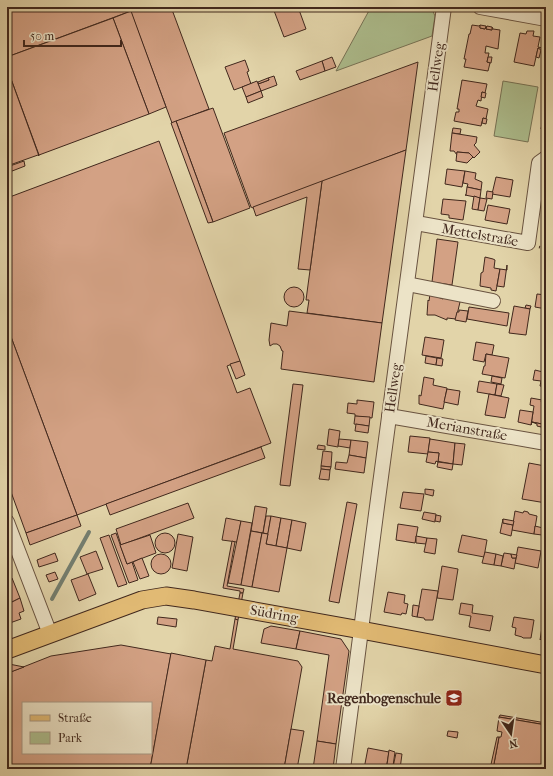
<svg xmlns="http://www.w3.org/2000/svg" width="553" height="776" font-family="'IM FELL French Canon',serif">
	<rect width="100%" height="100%" fill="#e2d4a9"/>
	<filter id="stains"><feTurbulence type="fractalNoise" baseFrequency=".005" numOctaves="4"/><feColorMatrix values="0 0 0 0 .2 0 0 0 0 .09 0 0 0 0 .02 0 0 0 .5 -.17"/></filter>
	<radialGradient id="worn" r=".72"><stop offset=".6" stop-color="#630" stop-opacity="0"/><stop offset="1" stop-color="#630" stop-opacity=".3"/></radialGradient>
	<g fill="#adbe8e" stroke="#777356">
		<path d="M371 7H431L435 16 432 36 336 71Z"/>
		<path d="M503 81 538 87 528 142 494 136Z"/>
	</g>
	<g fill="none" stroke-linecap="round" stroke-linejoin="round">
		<path stroke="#737e70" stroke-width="4" d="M52 599 89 532"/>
	</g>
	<g fill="#d3a184" stroke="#41281d" fill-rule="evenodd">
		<path d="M7 7H129L131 11 7 57Z"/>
		<path d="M129 7H171L209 109 172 123Z"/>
		<path d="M277 7H298L306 29 284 37 273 8Z"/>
		<path d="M131 11 166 107 149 114 113 18Z"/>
		<path d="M113 18 149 114 39 155 7 68V57Z"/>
		<path d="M472 25 479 26 480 25V28L485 29 487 26 486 29 492 30V27L493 29 500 30 498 49 486 46 485 53H489L487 62 490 63 488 71 464 67 466 59H464L469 34H470Z"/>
		<path d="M480 25 486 26 485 29 480 28Z"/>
		<path d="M487 26 492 27V30L486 29Z"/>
		<path d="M527 31H534L533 36 540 37 538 47 543 48H538L534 66 514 62 520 33 526 34Z"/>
		<path d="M538 48 541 50 539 58 536 57Z"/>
		<path d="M332 57 336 67 325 71 322 61Z"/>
		<path d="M488 57H492L491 63 487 62Z"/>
		<path d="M245 60 249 71 247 72 251 84 253 83 234 90 225 67Z"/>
		<path d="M322 61 325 71 300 80 296 71Z"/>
		<path d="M418 62 406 150 253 208 251 207 224 133Z"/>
		<path d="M7 68 39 156 38 155 7 166Z"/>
		<path d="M274 76 277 85 261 91 258 84 269 80 268 78Z"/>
		<path d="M268 78 269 80 258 84V82Z"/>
		<path d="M462 80 487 84 485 93 482 92 481 101 478 100 476 106 488 109 486 119 483 118 481 126 454 121 456 112H459V109H457Z"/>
		<path d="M257 81 261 91 246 97 242 87Z"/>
		<path d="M261 91 263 97 248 103 246 97Z"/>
		<path d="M482 92 486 93 485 98 481 97Z"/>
		<path d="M546 102V130L541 129Z"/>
		<path d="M213 108 250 208 213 222 176 121Z"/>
		<path d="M483 118 487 119 486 124 482 123Z"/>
		<path d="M176 121 213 222 208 223 171 123Z"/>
		<path d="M453 128 461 129 460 134 452 133Z"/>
		<path d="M452 133 477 137 476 143 474 145 480 152 474 158 469 153 457 152V155L454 151H450Z"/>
		<path d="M159 141 240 361 227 366 237 393 250 388 271 443 77 515 7 326V198Z"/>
		<path d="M406 150 382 323 307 313 309 300H306L322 181Z"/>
		<path d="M457 152 469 153 473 157 467 163 456 161Z"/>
		<path d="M24 161 25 166 7 173V167Z"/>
		<path d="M447 169 465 171 462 187 445 184Z"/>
		<path d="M465 171 476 173 475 179 482 182 481 190 467 187 468 184 463 183Z"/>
		<path d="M496 177 513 180 510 197 492 194Z"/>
		<path d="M322 181 310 270 298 269 307 197 256 216 253 207Z"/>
		<path d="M467 187 481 190 480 198 465 195H466Z"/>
		<path d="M487 191 493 192 492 199 486 198Z"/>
		<path d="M474 196 480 198 478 210 472 209Z"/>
		<path d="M480 198 487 199 484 211 478 210Z"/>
		<path d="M443 199 466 201 463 220 449 218V215L441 214Z"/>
		<path d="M488 205 510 209 507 224 485 220Z"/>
		<path d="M437 239 458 242 452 285 432 282Z"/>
		<path d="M485 257 493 259 495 260 494 268 500 269 496 291 491 290V288L480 286 481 273 483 272Z"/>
		<path d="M507 265 504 287 497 286 500 269 507 270Z"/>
		<circle cx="294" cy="297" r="10"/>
		<path d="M430 294 443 299 444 295 460 302 456 319 447 318V320L435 315H427L428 300 429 301Z"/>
		<path d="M537 294 546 295V309L535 307Z"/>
		<path d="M526 305 531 306 530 309 525 308Z"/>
		<path d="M514 306 530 309 526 335 509 333Z"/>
		<path d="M469 307 509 313 507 326 467 319Z"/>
		<path d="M459 310 468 311 466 322 455 320 457 312H459Z"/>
		<path d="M289 311 382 323 374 382 281 369 283 351H282L280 346 277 344H273L270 346 269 340 271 323 287 326Z"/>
		<path d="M7 326 77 515 26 533 7 481Z"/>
		<path d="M425 337 444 340 441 358 422 355Z"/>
		<path d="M476 342 494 345 492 355 486 354 484 362 473 360Z"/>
		<path d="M486 354 509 358 505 378 482 374 484 366H485Z"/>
		<path d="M426 356 437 358 436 365 425 363Z"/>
		<path d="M437 358 443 359 442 366 436 365Z"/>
		<path d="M545 358H546V387L540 386 541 381 533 380 535 370 543 372Z"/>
		<path d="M240 361 245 375 236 379 230 364Z"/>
		<path d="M492 376 502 378 501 384 491 382Z"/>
		<path d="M424 377 434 379 433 385 447 388 443 409 419 404V395L421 396Z"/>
		<path d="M479 381 497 384 495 395 477 392Z"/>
		<path d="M293 384 303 385 290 486 280 485Z"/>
		<path d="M497 384 504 385 501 396 495 395Z"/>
		<path d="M447 389 460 391 458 405 444 402Z"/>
		<path d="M489 394 509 398 505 418 485 415Z"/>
		<path d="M531 398 542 400 541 402 546 403V427H541L542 424 532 422 531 425 534 406 530 405Z"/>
		<path d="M357 400 374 402 372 418 355 416V414L347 413 348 403 357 404Z"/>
		<path d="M520 410 533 412 531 425 518 422Z"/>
		<path d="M355 416 370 417 369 426 354 424Z"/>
		<path d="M532 422 542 424 541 427 537 426V424Z"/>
		<path d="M356 424 369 426 368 433 355 431Z"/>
		<path d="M329 429 340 431 338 447 327 445Z"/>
		<path d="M410 436 430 438 428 454 408 452Z"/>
		<path d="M339 439 351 440 350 448 338 446Z"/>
		<path d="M430 439 455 443 453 464 436 461 438 462 439 453 428 452Z"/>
		<path d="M351 440 368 442 366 458 349 455Z"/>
		<path d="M455 443 465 444 462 465 453 464Z"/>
		<path d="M318 445 325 446V450L317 449Z"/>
		<path d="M261 447 265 458 110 515 106 504Z"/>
		<path d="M323 451 332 452 331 467 321 466Z"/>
		<path d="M428 452 439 453 438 462 436 461 435 464 426 462Z"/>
		<path d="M349 455 366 458 364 473 335 469 336 462 347 463Z"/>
		<path d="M438 462 453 464 452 470 437 467Z"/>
		<path d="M529 463 545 466 544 473 546 474V503L522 499Z"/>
		<path d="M321 466 331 467 330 470 321 469Z"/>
		<path d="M321 469 330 470 329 480 319 479Z"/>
		<path d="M425 489 434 490 433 496 425 494Z"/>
		<path d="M403 492 424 494 421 511 400 508Z"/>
		<path d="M347 502 357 504 339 603 329 601Z"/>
		<path d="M188 503 194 518 121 545 116 529Z"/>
		<path d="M255 506 267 508 263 533 251 531Z"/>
		<path d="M515 511 523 513 524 511 528 512 529 514 537 516 534 534 512 530Z"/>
		<path d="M424 512 436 514 435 522 422 519Z"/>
		<path d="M77 515 81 526 30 545 26 533Z"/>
		<path d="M436 515 441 516 440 522 435 521Z"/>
		<path d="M266 516H271L268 534 263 533Z"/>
		<path d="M271 516 281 518 276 546 266 544Z"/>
		<path d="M226 518 241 521 237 542 222 540Z"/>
		<path d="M281 518 292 520 287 548 276 546Z"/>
		<path d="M503 519V523L513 525 511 536 500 533Z"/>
		<path d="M503 519 514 521 513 525 503 523Z"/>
		<path d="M292 520 306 523 301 551 287 548Z"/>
		<path d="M241 521 252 523 241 585 228 583Z"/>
		<path d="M398 524 418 527 415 543 396 540Z"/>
		<path d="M535 526 543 528 542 535 534 534Z"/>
		<path d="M251 531 262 533 252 587 241 585Z"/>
		<circle cx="165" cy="543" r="10"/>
		<path d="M116 533 127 564 132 562 138 580 129 583 111 535Z"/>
		<path d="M262 533 268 534 266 544 287 548 279 592 252 587Z"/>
		<path d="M178 534 193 537 187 571 172 568Z"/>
		<path d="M109 535 127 584 118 587 100 538Z"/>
		<path d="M150 535 156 553 127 564 120 545Z"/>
		<path d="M462 535 487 540 484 557 458 552Z"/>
		<path d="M416 536 427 538 426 544 416 543Z"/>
		<path d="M427 538 437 539 435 554 424 552Z"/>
		<path d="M232 541 235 542 227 586 244 589 243 593H240V591L223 588Z"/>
		<path d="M518 547 541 551 538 568 515 563Z"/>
		<path d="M96 551 103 569 87 574 80 557Z"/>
		<path d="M485 552 496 554 494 565 482 563Z"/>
		<path d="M55 553 58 561 39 567 37 560Z"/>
		<path d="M504 553 511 554 512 558H516L514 569 501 566Z"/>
		<path d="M496 554 503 556 501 566 494 565Z"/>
		<path d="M511 554 517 555 516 558H512Z"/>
		<circle cx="161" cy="564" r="10"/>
		<path d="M142 558 149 576 140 579 133 562Z"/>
		<path d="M442 566 458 569 453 600 437 598Z"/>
		<path d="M55 572 58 579 49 582 46 575Z"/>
		<path d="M88 574 96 594 79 601 71 580Z"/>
		<path d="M12 578 20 598 10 603 7 596V580Z"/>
		<path d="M422 589 438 591 433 620H425L424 618 417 617Z"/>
		<path d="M388 592 405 595 404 603 408 604 406 614 402 613 401 615 384 612Z"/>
		<path d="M240 593H243L238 620 235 619Z"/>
		<path d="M8 597 10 603 20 598 24 611 19 613 21 619 7 624Z"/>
		<path d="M461 603 473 605 472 613 493 616 490 631 469 627 471 616 459 614Z"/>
		<path d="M413 605 419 606 417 617 412 616Z"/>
		<path d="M158 617 177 619 176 627 157 624Z"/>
		<path d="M514 617 534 620 531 638H523L522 637 515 635 516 628 512 627Z"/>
		<path d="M235 619 238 620 233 649 298 661 302 667 284 769H186L206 660 212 661 215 646 230 649Z"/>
		<path d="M543 621 546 622V640L541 639 540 640Z"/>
		<path d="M271 626 300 631 296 649 261 643 264 629Z"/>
		<path d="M300 631 341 639 349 651 336 744 317 741 329 655 296 649Z"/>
		<path d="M121 645 171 654 150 769H7L8 673 51 656ZM23 703H151V753H23Z"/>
		<path d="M171 653 206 660 186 769H150Z"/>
		<path d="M9 664 24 667 8 673Z"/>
		<path d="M500 715 546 723V725L499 717Z"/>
		<path d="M499 717 546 725V769H493L499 737H501L502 732 497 731Z"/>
		<path d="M291 729 304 731 297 769H284Z"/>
		<path d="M448 731 458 732 457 738 447 736Z"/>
		<path d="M497 737H499L493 769H490Z"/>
		<path d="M317 741 336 744 333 769H313Z"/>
		<path d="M368 748 389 752 386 769H364Z"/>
		<path d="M389 750 395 752 393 766 387 765Z"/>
		<path d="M396 753 402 754 400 769 393 767Z"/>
	</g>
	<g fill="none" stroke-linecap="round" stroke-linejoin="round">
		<g stroke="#695340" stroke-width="16">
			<g id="minor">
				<path d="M480 7 546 19"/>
				<path d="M416 223 528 243 539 163 546 158"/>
				<path d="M407 284 493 301"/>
				<path d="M389 416 546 443"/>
				<path d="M7 522 50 634"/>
				<path d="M343 769 376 514 444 7"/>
			</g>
		</g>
		<g stroke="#41281d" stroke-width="19">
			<path id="major" d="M7 650 142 600 166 596 194 600 361 630 546 665"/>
		</g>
		<path stroke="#41281d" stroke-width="2.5" stroke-dasharray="1 2" stroke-linecap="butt" d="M539 247 546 249"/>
		<use href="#minor" stroke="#ece3c7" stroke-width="14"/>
		<use href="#major" stroke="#e1ba74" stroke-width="17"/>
	</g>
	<defs>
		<g id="school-square" transform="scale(0.9)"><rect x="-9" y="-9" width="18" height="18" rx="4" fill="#8f2418" stroke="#ece3c7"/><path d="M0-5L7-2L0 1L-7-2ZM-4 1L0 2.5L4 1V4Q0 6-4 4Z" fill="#fff"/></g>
	</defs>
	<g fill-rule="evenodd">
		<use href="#school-square" x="454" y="698"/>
	</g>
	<g text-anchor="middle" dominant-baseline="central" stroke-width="4" stroke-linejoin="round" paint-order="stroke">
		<g font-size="14" fill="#41281d" stroke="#ece3c7">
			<text transform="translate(436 67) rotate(-82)">Hellweg</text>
			<text transform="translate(480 235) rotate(10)">Mettelstraße</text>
			<text transform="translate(393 388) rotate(-82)">Hellweg</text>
			<text transform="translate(467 429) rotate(10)">Merianstraße</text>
			<text transform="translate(274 614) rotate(10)">Südring</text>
		</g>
		<g font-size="14" font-weight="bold" fill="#41281d" stroke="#ece3c7" text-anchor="end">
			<text x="441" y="698">Regenbogenschule</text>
		</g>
	</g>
	<rect width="553" height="776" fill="none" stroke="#e2d4a9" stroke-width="24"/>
	<rect x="8" y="8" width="537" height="760" fill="none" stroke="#41281d" stroke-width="2"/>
	<rect x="12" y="12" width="529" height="752" fill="none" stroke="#41281d"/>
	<rect x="22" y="702" width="130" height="52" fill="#ece3c7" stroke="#a89883"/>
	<rect x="30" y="715" width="20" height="6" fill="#e1ba74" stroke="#a89883"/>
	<text x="58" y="722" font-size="12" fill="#41281d">Straße</text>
	<rect x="30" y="732" width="20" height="12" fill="#adbe8e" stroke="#a89883"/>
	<text x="58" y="742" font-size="12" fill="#41281d">Park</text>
	<g transform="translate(511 734) rotate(167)" stroke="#ece3c7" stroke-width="3" paint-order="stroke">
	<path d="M0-3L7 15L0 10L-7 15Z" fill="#41281d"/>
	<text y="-6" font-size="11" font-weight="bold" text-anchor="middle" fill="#41281d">N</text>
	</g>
	<path d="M24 40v6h97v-6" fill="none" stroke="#41281d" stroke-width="2"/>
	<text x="30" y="40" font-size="12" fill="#41281d" stroke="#ece3c7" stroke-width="3" paint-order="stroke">50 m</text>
	<rect width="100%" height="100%" filter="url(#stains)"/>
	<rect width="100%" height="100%" fill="url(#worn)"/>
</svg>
